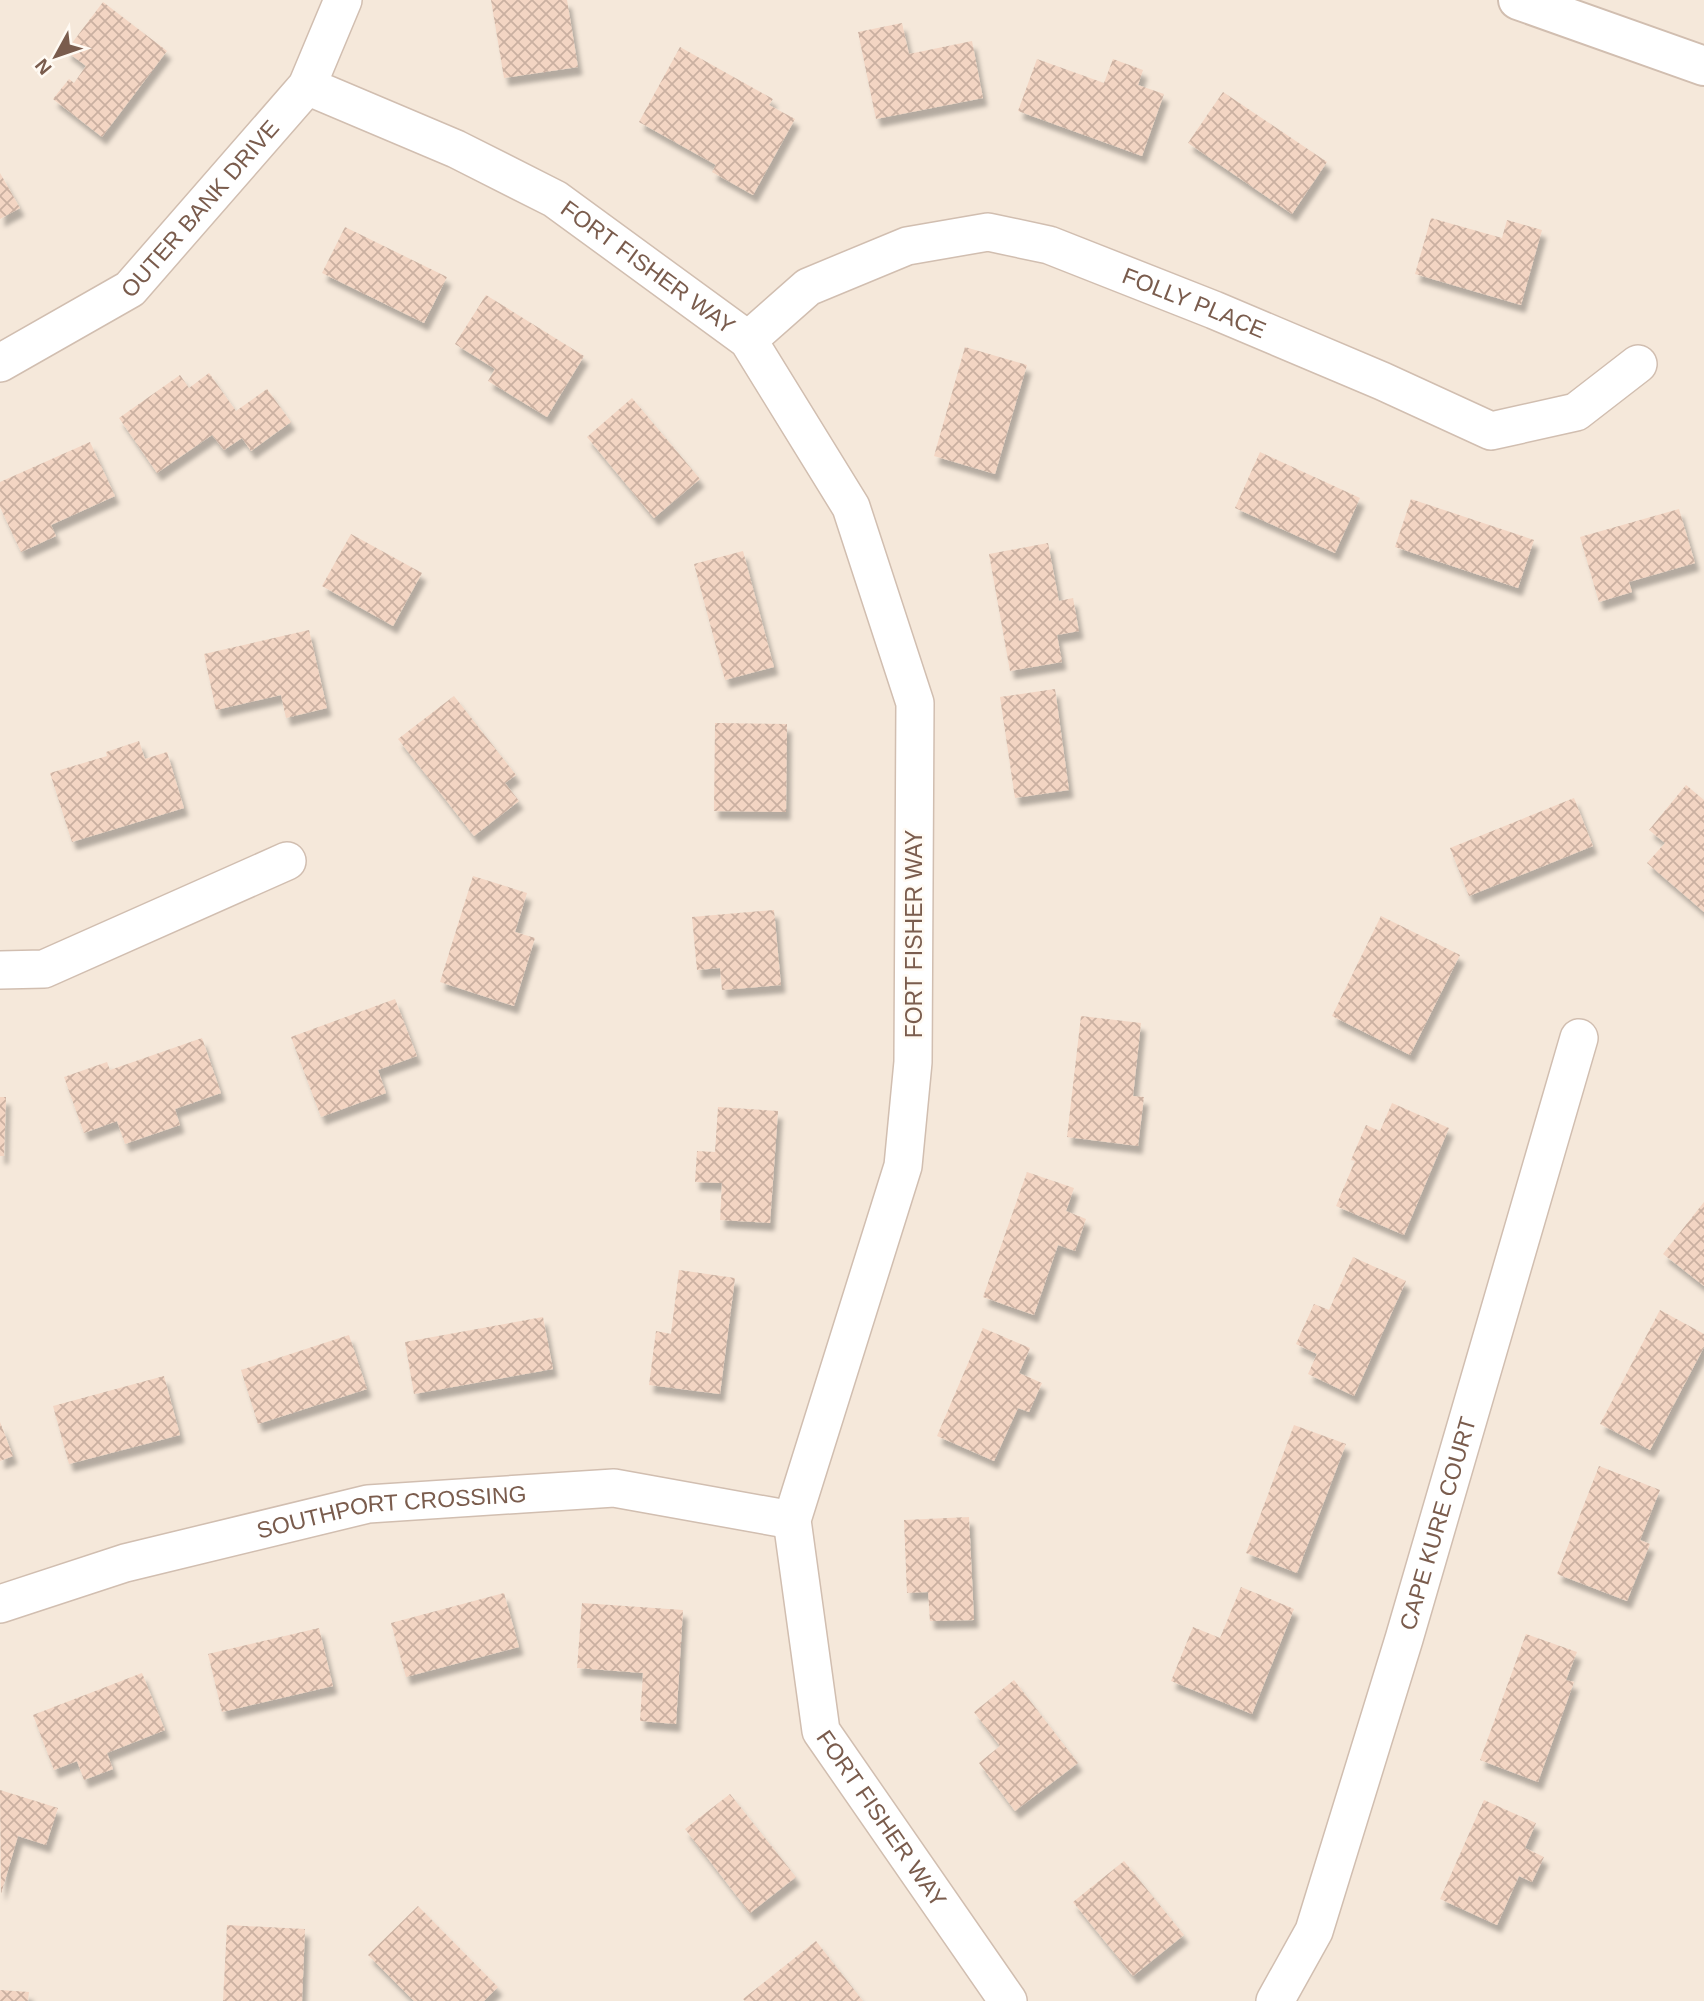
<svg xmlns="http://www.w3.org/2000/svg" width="1704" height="2001" font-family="Arial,sans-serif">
	<defs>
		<pattern id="building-cross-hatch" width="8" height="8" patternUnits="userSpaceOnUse" patternTransform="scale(1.75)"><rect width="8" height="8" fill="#f3d5c3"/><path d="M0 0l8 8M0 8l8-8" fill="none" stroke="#cab0a1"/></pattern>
		<filter id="shadow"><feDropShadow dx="4.5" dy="8" stdDeviation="2" flood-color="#0004"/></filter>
	</defs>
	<rect width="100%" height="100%" fill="#fdf6ec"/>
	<rect fill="#f5e8da" x="0" y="0" width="1704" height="2001"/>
	<g fill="url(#building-cross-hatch)" filter="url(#shadow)">
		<path d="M491 0H567L578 67 504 78Z"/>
		<path d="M103 2 167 51 102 137 53 99 69 79 74 83 86 66 66 51Z"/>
		<path d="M902 23 909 54 972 41 983 98 876 119 858 32Z"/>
		<path d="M680 47 773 99 769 105 795 119 753 195 712 172 716 165 639 122Z"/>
		<path d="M1037 59 1104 83 1113 59 1143 70 1138 85 1164 94 1142 156 1018 111Z"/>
		<path d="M1223 92 1327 162 1292 214 1188 143Z"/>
		<path d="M0 173 20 208 0 219Z"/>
		<path d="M1431 218 1502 238 1507 220 1542 230 1521 305 1415 274Z"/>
		<path d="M345 227 447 277 424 323 322 273Z"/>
		<path d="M486 295 584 356 547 417 488 381 495 369 455 344Z"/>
		<path d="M965 347 1027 365 995 474 934 456Z"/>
		<path d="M209 373 236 411 267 389 291 422 251 451 242 438 224 450 212 435 157 473 119 418 180 375 189 388Z"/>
		<path d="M632 398 700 479 654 518 587 437Z"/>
		<path d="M90 442 115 496 51 525 56 536 21 552 0 507V482Z"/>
		<path d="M1260 452 1360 498 1335 553 1235 508Z"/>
		<path d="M1411 499 1534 540 1518 588 1395 547Z"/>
		<path d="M1679 509 1695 563 1629 582 1632 592 1599 602 1580 537Z"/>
		<path d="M351 534 422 573 393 626 322 586Z"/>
		<path d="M1048 543 1059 601 1073 598 1079 631 1057 635 1062 662 1010 671 989 554Z"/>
		<path d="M743 551 774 667 725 680 694 564Z"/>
		<path d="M309 630 327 708 286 718 281 695 216 710 204 654Z"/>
		<path d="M1055 689 1069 790 1015 798 1000 697Z"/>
		<path d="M454 696 516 775 505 783 519 801 474 836 398 739Z"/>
		<path d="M715 723 787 724 786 812 714 811Z"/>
		<path d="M139 741 145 759 167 752 184 808 72 842 50 773 107 756 106 752Z"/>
		<path d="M1686 785 1704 800V912L1647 863 1665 843 1649 830Z"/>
		<path d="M1574 798 1593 846 1469 896 1450 848Z"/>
		<path d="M473 876 527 893 515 932 535 938 514 1006 440 982Z"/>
		<path d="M774 910 781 985 722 990 720 968 697 970 692 917Z"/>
		<path d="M1381 916 1460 955 1410 1055 1332 1016Z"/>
		<path d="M395 999 417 1056 378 1070 386 1093 321 1117 291 1037Z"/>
		<path d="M1081 1016 1141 1023 1133 1096 1144 1097 1138 1146 1067 1137Z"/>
		<path d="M202 1038 221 1093 175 1109 180 1125 125 1144 117 1121 84 1133 64 1077 107 1062 110 1070Z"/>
		<path d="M0 1097H6L4 1156H0Z"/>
		<path d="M1392 1103 1449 1128 1404 1235 1336 1206 1355 1161 1351 1160 1366 1125 1380 1131Z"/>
		<path d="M718 1107 778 1111 770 1223 720 1220 722 1183 695 1182 697 1151 715 1152Z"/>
		<path d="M1027 1172 1074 1188 1066 1211 1086 1219 1075 1251 1058 1245 1034 1315 983 1297Z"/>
		<path d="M1704 1202V1286L1663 1254Z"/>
		<path d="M1353 1257 1406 1281 1354 1396 1308 1374 1317 1354 1296 1344 1314 1304 1329 1310Z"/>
		<path d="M679 1270 735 1278 720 1394 649 1385 656 1331 671 1334Z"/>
		<path d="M1660 1310 1704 1334V1347L1650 1450 1600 1424Z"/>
		<path d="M543 1317 553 1369 414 1394 405 1342Z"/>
		<path d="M983 1328 1030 1348 1019 1373 1042 1383 1029 1412 1018 1408 994 1461 937 1436Z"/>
		<path d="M349 1335 367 1389 258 1424 241 1370Z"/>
		<path d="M164 1376 180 1435 69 1464 53 1406Z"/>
		<path d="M0 1422 13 1456 0 1461Z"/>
		<path d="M1294 1425 1346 1444 1297 1573 1246 1553Z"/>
		<path d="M1599 1466 1660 1490 1640 1540 1650 1544 1627 1601 1557 1574Z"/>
		<path d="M969 1517 974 1620 930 1621 928 1592 907 1593 904 1520Z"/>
		<path d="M1241 1587 1294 1609 1252 1714 1171 1681 1193 1627 1220 1638Z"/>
		<path d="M504 1593 519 1647 406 1677 391 1623Z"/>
		<path d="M582 1603 683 1610 676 1724 640 1721 643 1673 577 1668Z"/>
		<path d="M319 1628 333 1686 222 1712 208 1654Z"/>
		<path d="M1526 1634 1577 1652 1566 1680 1574 1682 1538 1782 1480 1760Z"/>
		<path d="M142 1673 165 1730 107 1753 113 1769 84 1780 77 1761 54 1770 33 1715Z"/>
		<path d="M1014 1680 1078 1763 1015 1811 979 1763 1000 1746 974 1712Z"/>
		<path d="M0 1790 58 1808 46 1845 18 1836 1 1894Z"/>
		<path d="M730 1794 796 1877 750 1913 685 1829Z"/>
		<path d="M1484 1800 1536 1823 1525 1848 1544 1857 1532 1882 1519 1876 1497 1925 1440 1899Z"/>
		<path d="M1124 1861 1184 1935 1133 1976 1073 1902Z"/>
		<path d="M418 1906 498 1987 484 2001H414L368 1955Z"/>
		<path d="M227 1925 305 1929 302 2001H223Z"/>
		<path d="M816 1941 863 2001H745L743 1999Z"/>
		<path d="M0 1990 29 1992 28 2001H0Z"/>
	</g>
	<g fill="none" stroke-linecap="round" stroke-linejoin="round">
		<g stroke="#d1beb0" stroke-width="40">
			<g id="minor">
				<path id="s1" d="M307 86 456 149 555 199 748 340 851 507 915 703 913 1062 903 1166 792 1520 821 1731 1008 2001"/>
				<path id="s2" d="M748 340 808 287 907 246 988 232 1049 245 1214 310 1382 381 1491 431 1576 412 1638 364"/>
				<path id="s3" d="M0 363 130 289 307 86 343 0"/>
				<path d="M0 970 44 969 287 861"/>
				<path id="s4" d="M0 1604 125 1563 368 1504 614 1488 792 1520"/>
				<path id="s5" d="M1275 2001 1314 1931 1404 1639 1579 1038"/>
			</g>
		</g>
		<g stroke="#d1beb0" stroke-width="42">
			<path id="tertiary" d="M1518 0 1704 66"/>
		</g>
		<use href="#minor" stroke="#fff" stroke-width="37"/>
		<use href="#tertiary" stroke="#fff" stroke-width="38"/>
	</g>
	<g text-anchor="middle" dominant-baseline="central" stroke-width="5" stroke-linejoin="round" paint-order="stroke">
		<g font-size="23" fill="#7a5c4d" stroke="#fffaf3">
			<text stroke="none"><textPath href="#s3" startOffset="256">OUTER BANK DRIVE</textPath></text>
			<text stroke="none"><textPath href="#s1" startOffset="388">FORT FISHER WAY</textPath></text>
			<text stroke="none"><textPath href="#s2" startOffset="488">FOLLY PLACE</textPath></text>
			<text transform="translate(914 934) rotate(-90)">FORT FISHER WAY</text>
			<text stroke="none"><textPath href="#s4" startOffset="404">SOUTHPORT CROSSING</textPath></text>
			<text stroke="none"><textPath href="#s5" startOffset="506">CAPE KURE COURT</textPath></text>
			<text stroke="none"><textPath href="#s1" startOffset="2068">FORT FISHER WAY</textPath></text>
		</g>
	</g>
	<g transform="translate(56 56) rotate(230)" stroke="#fffaf3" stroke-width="5" paint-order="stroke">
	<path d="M0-5L12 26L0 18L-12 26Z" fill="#7a5c4d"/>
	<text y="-10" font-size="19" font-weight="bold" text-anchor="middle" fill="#7a5c4d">N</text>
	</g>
</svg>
